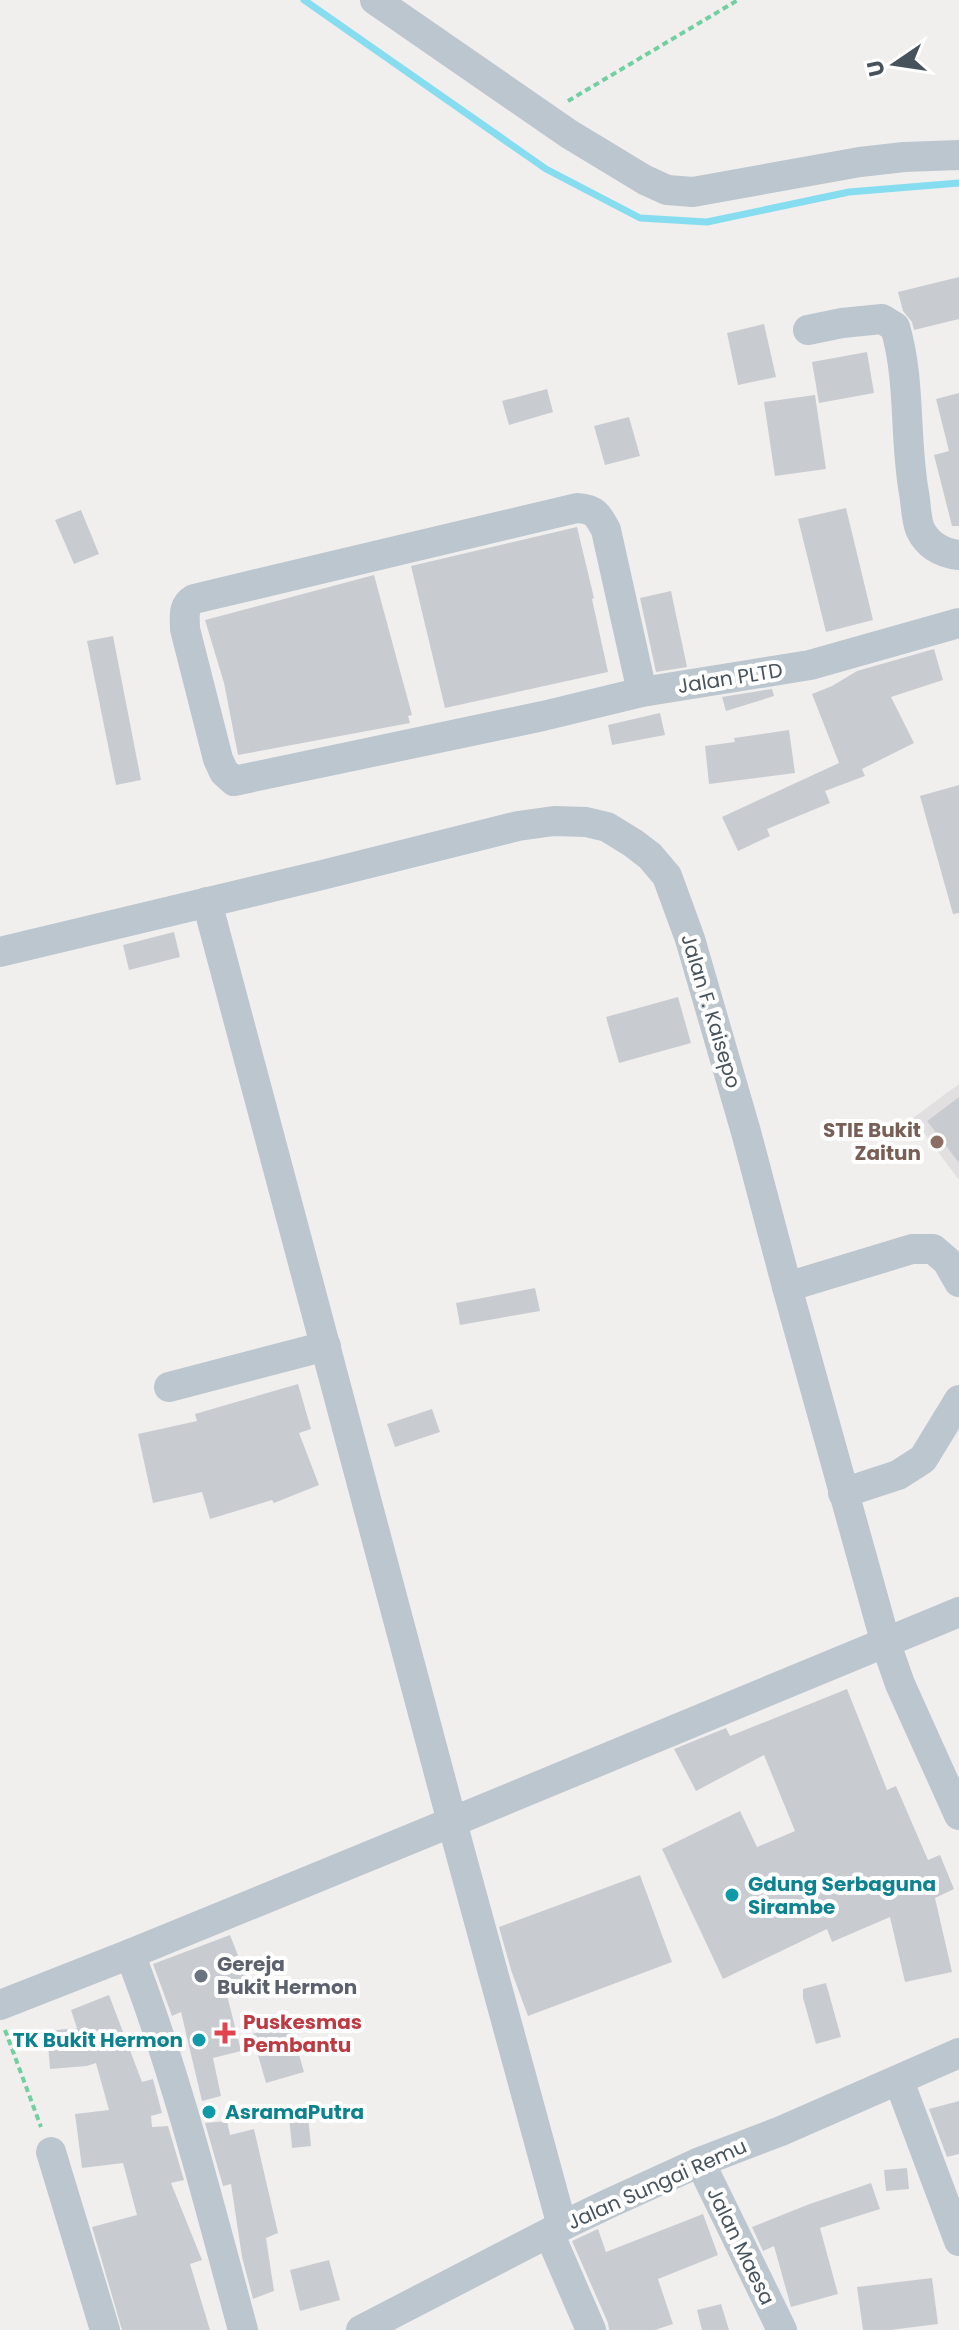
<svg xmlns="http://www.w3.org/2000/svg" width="959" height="2330" font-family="Poppins,sans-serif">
	<rect width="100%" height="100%" fill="#f1eeee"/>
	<path fill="#e2dfe0" d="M959 1084V1097L927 1121 959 1163V1180L913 1118Z"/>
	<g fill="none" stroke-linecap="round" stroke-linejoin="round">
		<path stroke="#86ddf0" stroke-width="7" d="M304 0 546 169 640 218 707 222 849 192 959 183"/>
	</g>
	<g fill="#c8ccd1">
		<path d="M959 277V319L914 330 912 322 903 311 898 292Z"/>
		<path d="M764 324 776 377 738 385 727 333Z"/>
		<path d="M867 352 874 393 819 403 812 362Z"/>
		<path d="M547 389 553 412 509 425 502 401Z"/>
		<path d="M959 393V526H952L934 455 949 451 936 399Z"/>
		<path d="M815 395 826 469 775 476 764 402Z"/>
		<path d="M629 417 640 456 605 465 594 426Z"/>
		<path d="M846 508 873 620 826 632 798 519Z"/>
		<path d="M81 510 99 554 74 564 55 520Z"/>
		<path d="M577 527 594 598 592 599 608 672 445 708 411 566Z"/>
		<path d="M374 575 412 715 408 716 410 723 238 755 224 683 205 620Z"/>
		<path d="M671 591 687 667 656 672 640 598Z"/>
		<path d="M113 636 141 780 116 785 87 641Z"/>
		<path d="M934 649 943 680 891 697 914 743 862 769 865 776 825 791 830 803 767 829 770 836 738 851 722 817 839 763 812 694 832 686 857 671Z"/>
		<path d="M772 689 774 696 726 711 722 697Z"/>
		<path d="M660 713 665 735 612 745 608 725Z"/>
		<path d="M789 730 795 773 709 784 705 746 735 742 734 738Z"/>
		<path d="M959 785V913L953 914 920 796Z"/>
		<path d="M174 932 180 957 129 970 123 945Z"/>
		<path d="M678 997 691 1043 619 1063 606 1017Z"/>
		<path d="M959 1097V1163L927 1121Z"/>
		<path d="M535 1288 540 1311 460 1325 456 1303Z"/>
		<path d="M298 1384 311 1429 299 1433 319 1485 274 1503 272 1500 210 1519 202 1492 153 1503 138 1434 197 1421 195 1414Z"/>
		<path d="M432 1409 440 1432 395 1447 387 1424Z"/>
		<path d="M847 1689 887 1790 896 1786 928 1860 940 1855 954 1889 935 1898 952 1972 905 1982 890 1917 832 1942 827 1929 723 1979 662 1849 740 1811 757 1847 795 1831 764 1755 696 1791 674 1749 726 1728 730 1736Z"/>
		<path d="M640 1875 672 1962 528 2016 511 1970 499 1927Z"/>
		<path d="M230 1935 250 1986 227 1995 241 2051 213 2058 221 2096 202 2101 181 2012 172 2016 153 1964Z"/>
		<path d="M826 1983 841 2037 816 2044 803 1998V1989Z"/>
		<path d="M109 1995 142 2082 153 2079 162 2113 151 2116 152 2127 168 2126 184 2180 171 2183 202 2260 190 2264 210 2330H122L92 2227 137 2215 123 2163 82 2168 75 2114 109 2110 96 2063 87 2066 50 2069 47 2031 77 2028 71 2010Z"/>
		<path d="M290 2023 304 2072 266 2083 252 2034Z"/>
		<path d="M959 2101V2154L947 2157 929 2109Z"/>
		<path d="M308 2115 311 2146 292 2148 289 2116Z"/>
		<path d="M227 2121 230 2135 254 2129 278 2233 266 2238 274 2291 253 2299 242 2257 231 2184 223 2186 205 2123Z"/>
		<path d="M907 2168 909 2189 886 2191 884 2170Z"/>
		<path d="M871 2183 880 2209 820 2228 838 2294 791 2307 774 2246 763 2251 752 2227 807 2205Z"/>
		<path d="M703 2214 718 2255 658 2279 673 2324 655 2330H609L608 2323 572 2241 598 2229 606 2252Z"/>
		<path d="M329 2260 340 2300 300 2311 290 2270Z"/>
		<path d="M932 2278 938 2324 890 2330H863L857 2287Z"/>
		<path d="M721 2304 729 2330H702L697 2310Z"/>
	</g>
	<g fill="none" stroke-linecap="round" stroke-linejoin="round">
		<g stroke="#71d09f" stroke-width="4" stroke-dasharray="6 4" stroke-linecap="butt">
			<path d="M568 101 738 0"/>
			<path d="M5 2030 41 2127"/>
		</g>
		<g stroke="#bcc6ce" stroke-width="30">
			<path d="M375 0 569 134 645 180 667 190 693 192 860 162 904 157 959 155"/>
			<path d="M808 330 842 323 882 319 895 327C911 381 904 437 914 493 916 504 916 519 920 529 928 546 942 553 959 555"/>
			<path d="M642 692 606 530C598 515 595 509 577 508L194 599C182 606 185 617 185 629L218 759 224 772 234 781 543 716 642 692 810 665 959 623"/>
			<path d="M207 902 452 1822 562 2226"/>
			<path d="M0 952 322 875 518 826 554 821 586 822 607 827 633 843 650 856 667 876 690 939 746 1132 787 1287 886 1644 900 1684 959 1815"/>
			<path d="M787 1287 912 1249H933L947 1261 959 1282"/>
			<path d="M169 1387 326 1346"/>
			<path d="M843 1493 898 1475 923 1459 959 1400"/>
			<path d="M130 1954C177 2076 209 2204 243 2330"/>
			<path d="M0 2005 130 1954 452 1822 959 1612"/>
			<path d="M899 2081 959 2241"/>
			<path d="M51 2152 105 2330"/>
			<path d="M700 2162 782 2330"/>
			<path d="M549 2233 591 2330"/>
			<path d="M361 2330 562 2226 610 2203 700 2162 781 2131 959 2053"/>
		</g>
	</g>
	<circle fill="#8d6e63" stroke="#fff" stroke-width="3" cx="937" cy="1142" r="8"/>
	<g fill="#0f9aa8" stroke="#fff" stroke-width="3">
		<circle cx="732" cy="1895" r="8"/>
		<circle cx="199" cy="2040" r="8"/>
		<circle cx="209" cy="2112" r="8"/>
	</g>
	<circle fill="#6b7280" stroke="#fff" stroke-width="3" cx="201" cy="1976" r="8"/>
	<path fill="#e0444e" stroke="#fff" stroke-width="3" d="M221 2021h8v8h8v8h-8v8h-8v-8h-8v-8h8z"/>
	<g text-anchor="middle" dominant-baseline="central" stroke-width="8" stroke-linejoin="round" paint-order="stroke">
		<g font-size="20" fill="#46535d" stroke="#fff">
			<text transform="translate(730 678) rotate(-9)">Jalan PLTD</text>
			<text transform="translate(711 1011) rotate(73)">Jalan F. Kaisepo</text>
			<text transform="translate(657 2184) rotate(-24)">Jalan Sungai Remu</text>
			<text transform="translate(741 2246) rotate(64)">Jalan Maesa</text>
		</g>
		<g font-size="20" font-weight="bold" fill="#785e54" stroke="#fff" text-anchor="end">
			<text x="921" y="1130">STIE Bukit<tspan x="921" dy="23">Zaitun</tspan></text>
		</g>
		<g font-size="20" font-weight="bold" fill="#0d838f" stroke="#fff" text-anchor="start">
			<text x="748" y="1884">Gdung Serbaguna<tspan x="748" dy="23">Sirambe</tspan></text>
			<text x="183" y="2040" text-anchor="end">TK Bukit Hermon</text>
			<text x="225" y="2112">AsramaPutra</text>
		</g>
		<g font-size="20" font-weight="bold" fill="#5b616d" stroke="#fff" text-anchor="start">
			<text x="217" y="1964">Gereja<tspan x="217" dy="23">Bukit Hermon</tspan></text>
		</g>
		<g font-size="20" font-weight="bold" fill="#be3a42" stroke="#fff" text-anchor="start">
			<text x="243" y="2022">Puskesmas<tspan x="243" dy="23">Pembantu</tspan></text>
		</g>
	</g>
	<g transform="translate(895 64) rotate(257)" stroke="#ffffff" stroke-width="6" paint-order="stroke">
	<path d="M0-6L14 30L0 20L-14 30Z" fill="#46535d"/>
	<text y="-12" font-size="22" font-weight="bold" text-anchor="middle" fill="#46535d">U</text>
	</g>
</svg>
